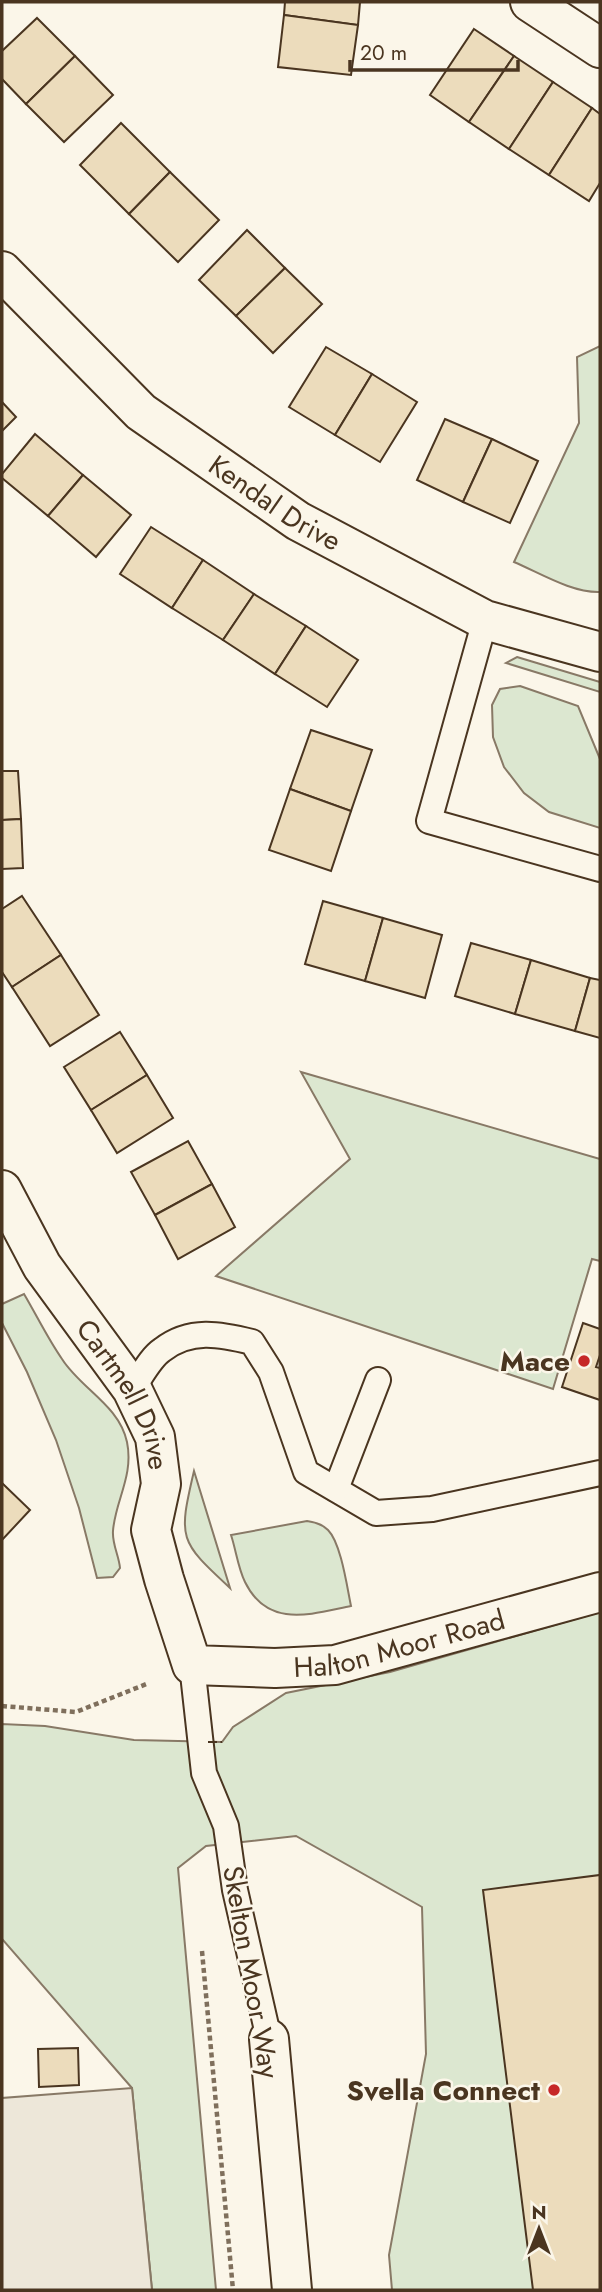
<svg xmlns="http://www.w3.org/2000/svg" width="602" height="2292" font-family="Jost,sans-serif">
	<rect width="100%" height="100%" fill="#fbf6e9"/>
	<g fill="#dce7d0" stroke="#887966" stroke-width="2">
		<path d="M600 346V592C572 593 540 573 514 562L579 423 577 357Z"/>
		<path d="M517 657 600 682V692L506 663Z"/>
		<path d="M520 686 578 706 600 759V828L549 812 524 793 504 767 493 737 492 705 500 689Z"/>
		<path d="M301 1072 600 1159V1261L592 1259 553 1389 216 1276 350 1159Z"/>
		<path d="M24 1294C37 1316 48 1339 62 1359 81 1389 119 1405 127 1442 134 1476 115 1501 113 1531 112 1544 119 1556 120 1568L113 1577 97 1578 79 1508 56 1440 27 1372 2 1323V1304Z"/>
		<path d="M194 1471 230 1588C179 1541 178 1539 194 1471Z"/>
		<path d="M307 1521C315 1522 322 1524 328 1530 341 1543 347 1587 351 1606 311 1614 268 1629 245 1582 238 1568 236 1550 231 1535Z"/>
		<path d="M600 1612V2290H392L389 2255 426 2054 422 1907 296 1836 206 1846 178 1868 216 2290H152L132 2088 2 1939V1724L45 1726 134 1740 222 1742 233 1727 286 1693 390 1672Z"/>
	</g>
	<path fill="#ede7d9" stroke="#887966" stroke-width="2" d="M132 2088 152 2290H2V2098Z"/>
	<g fill="#ecdcbc" stroke="#4a3520" stroke-width="2">
		<path d="M285 2H360L358 25 284 15Z"/>
		<path d="M284 15 358 25 351 75 278 67Z"/>
		<path d="M37 18 75 56 26 104 2 79V51Z"/>
		<path d="M474 29 514 56 469 122 430 95Z"/>
		<path d="M75 56 113 95 64 142 26 104Z"/>
		<path d="M514 56 553 82 509 149 469 122Z"/>
		<path d="M553 82 592 108 549 175 509 149Z"/>
		<path d="M592 108 600 114V183L589 201 549 175Z"/>
		<path d="M121 123 170 172 129 214 80 165Z"/>
		<path d="M170 172 219 220 178 262 129 214Z"/>
		<path d="M247 230 285 268 236 316 199 280Z"/>
		<path d="M285 268 322 304 273 353 236 316Z"/>
		<path d="M326 347 372 374 335 435 289 407Z"/>
		<path d="M372 374 417 402 380 462 335 435Z"/>
		<path d="M2 402 16 417 2 431Z"/>
		<path d="M445 419 492 439 463 502 417 480Z"/>
		<path d="M35 434 83 475 48 516 2 478V474Z"/>
		<path d="M492 439 538 461 510 523 463 502Z"/>
		<path d="M83 475 131 515 96 557 48 516Z"/>
		<path d="M151 527 203 560 172 608 120 574Z"/>
		<path d="M203 560 254 594 223 640 172 608Z"/>
		<path d="M254 594 306 626 275 674 223 640Z"/>
		<path d="M306 626 358 660 327 707 275 674Z"/>
		<path d="M311 730 372 750 351 811 290 789Z"/>
		<path d="M2 771H18L21 819 2 820Z"/>
		<path d="M290 789 351 811 331 871 269 850Z"/>
		<path d="M21 819 23 868 2 869V820Z"/>
		<path d="M22 896 61 955 12 987 2 972V909Z"/>
		<path d="M323 901 383 918 365 981 305 964Z"/>
		<path d="M383 918 442 935 425 998 365 981Z"/>
		<path d="M471 943 531 960 515 1014 455 996Z"/>
		<path d="M61 955 99 1015 50 1046 12 987Z"/>
		<path d="M531 960 590 978 575 1031 515 1014Z"/>
		<path d="M590 978 600 980V1038L575 1031Z"/>
		<path d="M120 1032 147 1075 91 1110 64 1067Z"/>
		<path d="M147 1075 173 1118 117 1153 91 1110Z"/>
		<path d="M188 1141 212 1184 155 1215 131 1172Z"/>
		<path d="M212 1184 235 1227 178 1259 155 1215Z"/>
		<path d="M583 1323 600 1329V1355L596 1367 600 1368V1400L562 1387Z"/>
		<path d="M2 1483 30 1510 2 1540Z"/>
		<path d="M600 1875V2290H533L483 1890Z"/>
		<path d="M78 2048 79 2085 39 2087 38 2049Z"/>
	</g>
	<g fill="none" stroke-linecap="round" stroke-linejoin="round">
		<g stroke="#4a3520" stroke-width="28">
			<g id="service">
				<path d="M485 620 429 821 600 869"/>
				<path d="M132 1389C141 1377 150 1358 162 1350 190 1328 220 1334 252 1342L271 1372 306 1472 376 1513 432 1509 600 1473"/>
				<path d="M336 1489 378 1380"/>
				<path d="M192 1665 204 1773 226 1826 235 1890 269 2039"/>
			</g>
		</g>
		<g stroke="#4a3520" stroke-width="42">
			<g id="minor">
				<path d="M530 2 600 48"/>
				<path id="s1" d="M2 271 141 412 298 521 485 620 600 652"/>
				<path d="M269 2039 292 2290"/>
			</g>
		</g>
		<g stroke="#4a3520" stroke-width="42">
			<g id="tertiary">
				<path id="s2" d="M2 1190 42 1266 132 1389 155 1437 161 1484 151 1530 164 1579 192 1665 275 1668 335 1665 600 1592"/>
			</g>
		</g>
		<g stroke="#7f6f5c" stroke-width="4.5" stroke-dasharray="5 3.5" stroke-linecap="butt">
			<path d="M2 1706 76 1712 149 1683"/>
			<path d="M202 1951 233 2290"/>
		</g>
		<use href="#service" stroke="#fbf6e9" stroke-width="24"/>
		<use href="#minor" stroke="#fbf6e9" stroke-width="38"/>
		<use href="#tertiary" stroke="#fbf6e9" stroke-width="38"/>
		<path stroke="#4a3520" stroke-width="2" stroke-dasharray="9 3.5" stroke-linecap="butt" d="M208 1742H222"/>
	</g>
	<g fill="#c62828" stroke="#fbf6e9" stroke-width="2.5">
		<circle cx="584" cy="1361" r="7"/>
		<circle cx="554" cy="2090" r="7"/>
	</g>
	<g text-anchor="middle" dominant-baseline="central" stroke-width="5" stroke-linejoin="round" paint-order="stroke">
		<g font-size="28" fill="#4a3520" stroke="#fbf6e9">
			<text stroke="none"><textPath href="#s1" startOffset="360">Kendal Drive</textPath></text>
			<text stroke="none"><textPath href="#s2" startOffset="240">Cartmell Drive</textPath></text>
			<text stroke="none"><textPath href="#s2" startOffset="737">Halton Moor Road</textPath></text>
			<text transform="translate(251 1972) rotate(80)">Skelton Moor Way</text>
		</g>
		<g font-size="28" font-weight="bold" fill="#4a3520" stroke="#fbf6e9" text-anchor="end">
			<text x="570" y="1361">Mace</text>
			<text x="540" y="2090">Svella Connect</text>
		</g>
	</g>
	<rect width="602" height="2292" fill="none" stroke="#4a3520" stroke-width="7"/>
	<g transform="translate(539 2229)" stroke="#fbf6e9" stroke-width="5" paint-order="stroke">
	<path d="M0-5L12 26L0 18L-12 26Z" fill="#4a3520"/>
	<text y="-10" font-size="19" font-weight="bold" text-anchor="middle" fill="#4a3520">N</text>
	</g>
	<path d="M350 60v10h168v-10" fill="none" stroke="#4a3520" stroke-width="3.5"/>
	<text x="360" y="60" font-size="21" fill="#4a3520" stroke="#fbf6e9" stroke-width="5" paint-order="stroke">20 m</text>
</svg>
